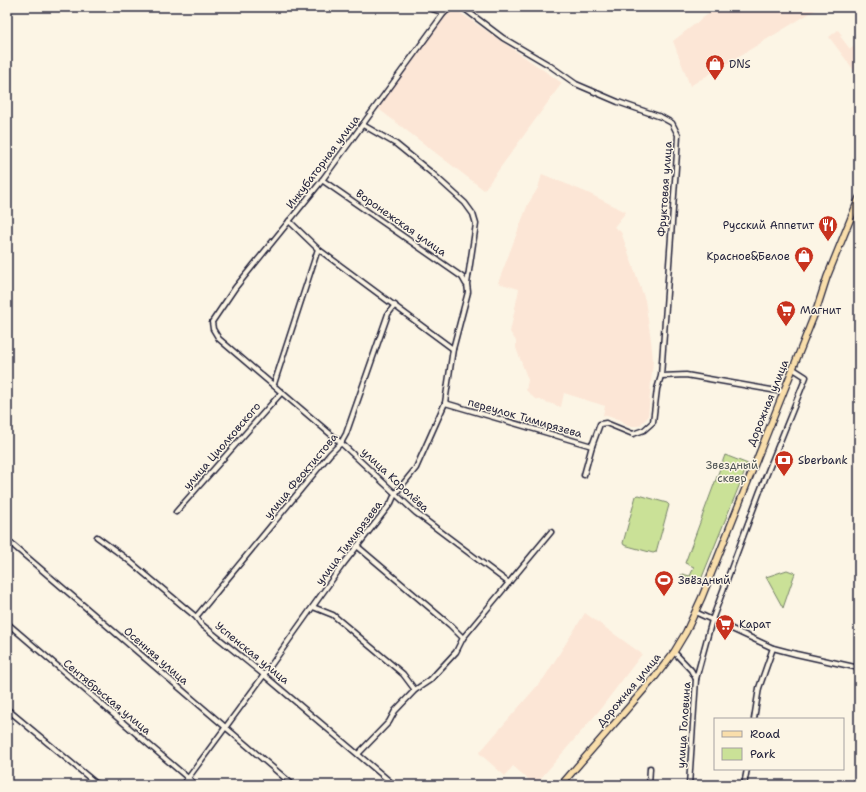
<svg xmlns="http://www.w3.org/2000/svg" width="866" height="792" font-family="'Shantell Sans',sans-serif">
	<rect width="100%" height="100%" fill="#fcf5e5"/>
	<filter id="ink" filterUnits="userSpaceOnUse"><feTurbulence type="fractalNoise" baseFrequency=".025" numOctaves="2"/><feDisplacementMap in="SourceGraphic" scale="8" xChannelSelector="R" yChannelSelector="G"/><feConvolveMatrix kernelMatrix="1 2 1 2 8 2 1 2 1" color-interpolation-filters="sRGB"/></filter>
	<g filter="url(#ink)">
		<g fill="#fce6d6">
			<path d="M452 7 562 83 484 190 376 107Z"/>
			<path d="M717 7H820L690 86 673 41Z"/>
			<path d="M838 30 842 35 840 36 850 49 859 43V54L855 57 859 62V77L829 37Z"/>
			<path d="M542 174 588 193 626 212 614 227 621 232 645 300 651 340 653 360 648 417 639 426H627L621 420 603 415 605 406 564 393 561 407 534 398 526 390 528 380 516 348V341L510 332 519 289 498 283 528 204 538 188Z"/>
			<path d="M585 613 642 654 598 712 535 785 513 766 505 776 479 753 544 678Z"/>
		</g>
		<g fill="#cae197" stroke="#768269">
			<path d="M725 455 748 464 700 582 681 576 682 574 690 576 694 567 685 563Z"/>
			<path d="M639 495 667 503 669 505 656 552 653 553 624 545 623 543 636 496Z"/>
			<path d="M787 570 795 573 783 608 766 577Z"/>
		</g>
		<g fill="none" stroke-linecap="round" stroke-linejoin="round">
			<g stroke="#22223b" stroke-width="7">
				<g id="minor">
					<path d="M427 7 444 13"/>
					<path d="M452 7 444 13 320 183 235 288 212 322 213 329 219 339 341 443 416 513 509 583"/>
					<path d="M322 180 462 277 466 284"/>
					<path d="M289 221 318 249 453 349"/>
					<path d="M661 376 686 375 783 392"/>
					<path d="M274 384 318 249"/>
					<path d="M445 403 592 446 600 424 606 423 633 434 644 430 653 422 657 389 661 376 677 153 678 135 672 123 661 117 618 102 576 84 549 65 503 38 462 7"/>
					<path d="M584 475 592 446"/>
					<path d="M176 512 282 392"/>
					<path d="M97 537 127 559 196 617 201 624 264 675 394 785"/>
					<path d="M7 540 293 785"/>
					<path d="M357 546 450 625 463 638"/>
					<path d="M313 607 333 615 403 674 415 690"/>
					<path d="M695 612 773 648 796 654 859 668"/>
					<path d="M196 617 330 454 341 443 346 434 388 314 395 305"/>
					<path d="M7 623 196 785"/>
					<path d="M674 652 691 670 696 679"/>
					<path d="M7 709 98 785"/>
					<path d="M754 719 759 688 773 648"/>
					<path d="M358 754 389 722 395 711 415 690 430 680 456 652 463 638 551 532"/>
					<path d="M183 785 264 675 341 567 391 503 395 494 416 468 445 403 453 349 468 292 467 284 476 224 473 214 465 203 433 174 396 144 363 125"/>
					<path d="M649 785 650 768"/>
					<path d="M689 785 696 679 712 620 760 491 806 377 792 368"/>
					<path d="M744 785 747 769"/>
				</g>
			</g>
			<g stroke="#22223b" stroke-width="8">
				<g id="major">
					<path d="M561 785 655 677 674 652 686 632 702 597 817 308 827 277 859 198"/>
					<path d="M856 785 859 766"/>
				</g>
			</g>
			<use href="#minor" stroke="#fcf5e5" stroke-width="4"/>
			<use href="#major" stroke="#f9deab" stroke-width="5.5"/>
		</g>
	</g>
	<defs>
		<g id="shop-pin" transform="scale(1)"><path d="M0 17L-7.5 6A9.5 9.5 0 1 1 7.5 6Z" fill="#c8321e" stroke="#fcf5e5"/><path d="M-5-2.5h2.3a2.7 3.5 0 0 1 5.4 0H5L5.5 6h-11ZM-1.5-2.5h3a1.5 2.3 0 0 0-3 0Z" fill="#fff"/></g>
		<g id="restaurant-pin" transform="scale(1)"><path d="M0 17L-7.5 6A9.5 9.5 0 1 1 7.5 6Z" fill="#c8321e" stroke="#fcf5e5"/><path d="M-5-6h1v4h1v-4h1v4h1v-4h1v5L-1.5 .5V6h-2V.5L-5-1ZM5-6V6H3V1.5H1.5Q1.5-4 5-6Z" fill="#fff"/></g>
		<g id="supermarket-pin" transform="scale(1)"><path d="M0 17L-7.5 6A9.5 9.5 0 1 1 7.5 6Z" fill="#c8321e" stroke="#fcf5e5"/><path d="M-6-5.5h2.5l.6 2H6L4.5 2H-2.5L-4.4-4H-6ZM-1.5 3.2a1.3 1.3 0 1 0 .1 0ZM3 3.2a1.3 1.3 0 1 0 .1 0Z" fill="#fff"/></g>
		<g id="bank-pin" transform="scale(1)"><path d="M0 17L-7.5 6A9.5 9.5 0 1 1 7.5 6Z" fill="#c8321e" stroke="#fcf5e5"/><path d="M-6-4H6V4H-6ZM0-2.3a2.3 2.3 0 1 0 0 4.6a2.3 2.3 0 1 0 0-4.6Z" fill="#fff"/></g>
		<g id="stadium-pin" transform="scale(1)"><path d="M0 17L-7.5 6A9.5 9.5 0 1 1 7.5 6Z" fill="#c8321e" stroke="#fcf5e5"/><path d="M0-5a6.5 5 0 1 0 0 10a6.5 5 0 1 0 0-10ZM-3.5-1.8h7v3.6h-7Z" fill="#fff"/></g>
	</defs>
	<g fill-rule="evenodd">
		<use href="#shop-pin" x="715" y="64"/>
		<use href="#restaurant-pin" x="828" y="225"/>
		<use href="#shop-pin" x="804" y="256"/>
		<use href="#supermarket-pin" x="786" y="310"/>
		<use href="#bank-pin" x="784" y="460"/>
		<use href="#stadium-pin" x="664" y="580"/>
		<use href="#supermarket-pin" x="725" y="624"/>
	</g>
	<g text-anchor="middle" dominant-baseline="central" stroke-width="3" stroke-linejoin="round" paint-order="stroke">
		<g font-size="11" fill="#22223b" stroke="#fcf5e5" text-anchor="start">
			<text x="729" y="64">DNS</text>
			<text x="814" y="225" text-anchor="end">Русский Аппетит</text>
			<text x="790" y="256" text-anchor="end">Красное&amp;Белое</text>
			<text x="800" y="310">Магнит</text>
			<text x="798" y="460">Sberbank</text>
			<text x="678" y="580">Звёздный</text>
			<text x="739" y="624">Карат</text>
		</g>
		<g font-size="11" fill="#22223b" stroke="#fcf5e5">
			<text transform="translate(323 162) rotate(-53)">Инкубаторная улица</text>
			<text transform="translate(665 189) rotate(-86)">Фруктовая улица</text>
			<text transform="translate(401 223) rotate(35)">Воронежская улица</text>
			<text transform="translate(768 403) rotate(-68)">Дорожная улица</text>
			<text transform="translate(525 418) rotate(16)">переулок Тимирязева</text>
			<text transform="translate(222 446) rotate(-49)">улица Циолковского</text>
			<text transform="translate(301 476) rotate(-50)">улица Феоктистова</text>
			<text transform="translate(395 480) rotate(43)">улица Королёва</text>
			<text transform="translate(349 543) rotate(-53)">улица Тимирязева</text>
			<text transform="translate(252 653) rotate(39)">Успенская улица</text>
			<text transform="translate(156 656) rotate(41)">Осенняя улица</text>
			<text transform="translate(629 690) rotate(-50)">Дорожная улица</text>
			<text transform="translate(107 697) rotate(40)">Сентябрьская улица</text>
			<text transform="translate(684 725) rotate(-86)">улица Головина</text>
		</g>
		<g font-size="11" fill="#4c5252" stroke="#fcf5e5">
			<text x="732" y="465">Звездный<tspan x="732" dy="13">сквер</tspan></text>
		</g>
	</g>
	<rect width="866" height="792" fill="none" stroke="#fcf5e5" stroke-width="24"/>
	<rect x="12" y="12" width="842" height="768" fill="none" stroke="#22223b" stroke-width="1.5" filter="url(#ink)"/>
	<rect x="714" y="718" width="130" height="52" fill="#fcf5e5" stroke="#a5a1a1"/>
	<rect x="722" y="731" width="20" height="6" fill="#f9deab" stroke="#a5a1a1"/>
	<text x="750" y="738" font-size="12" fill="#22223b">Road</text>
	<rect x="722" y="748" width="20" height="12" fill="#cae197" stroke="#a5a1a1"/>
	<text x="750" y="758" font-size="12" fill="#22223b">Park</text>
</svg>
